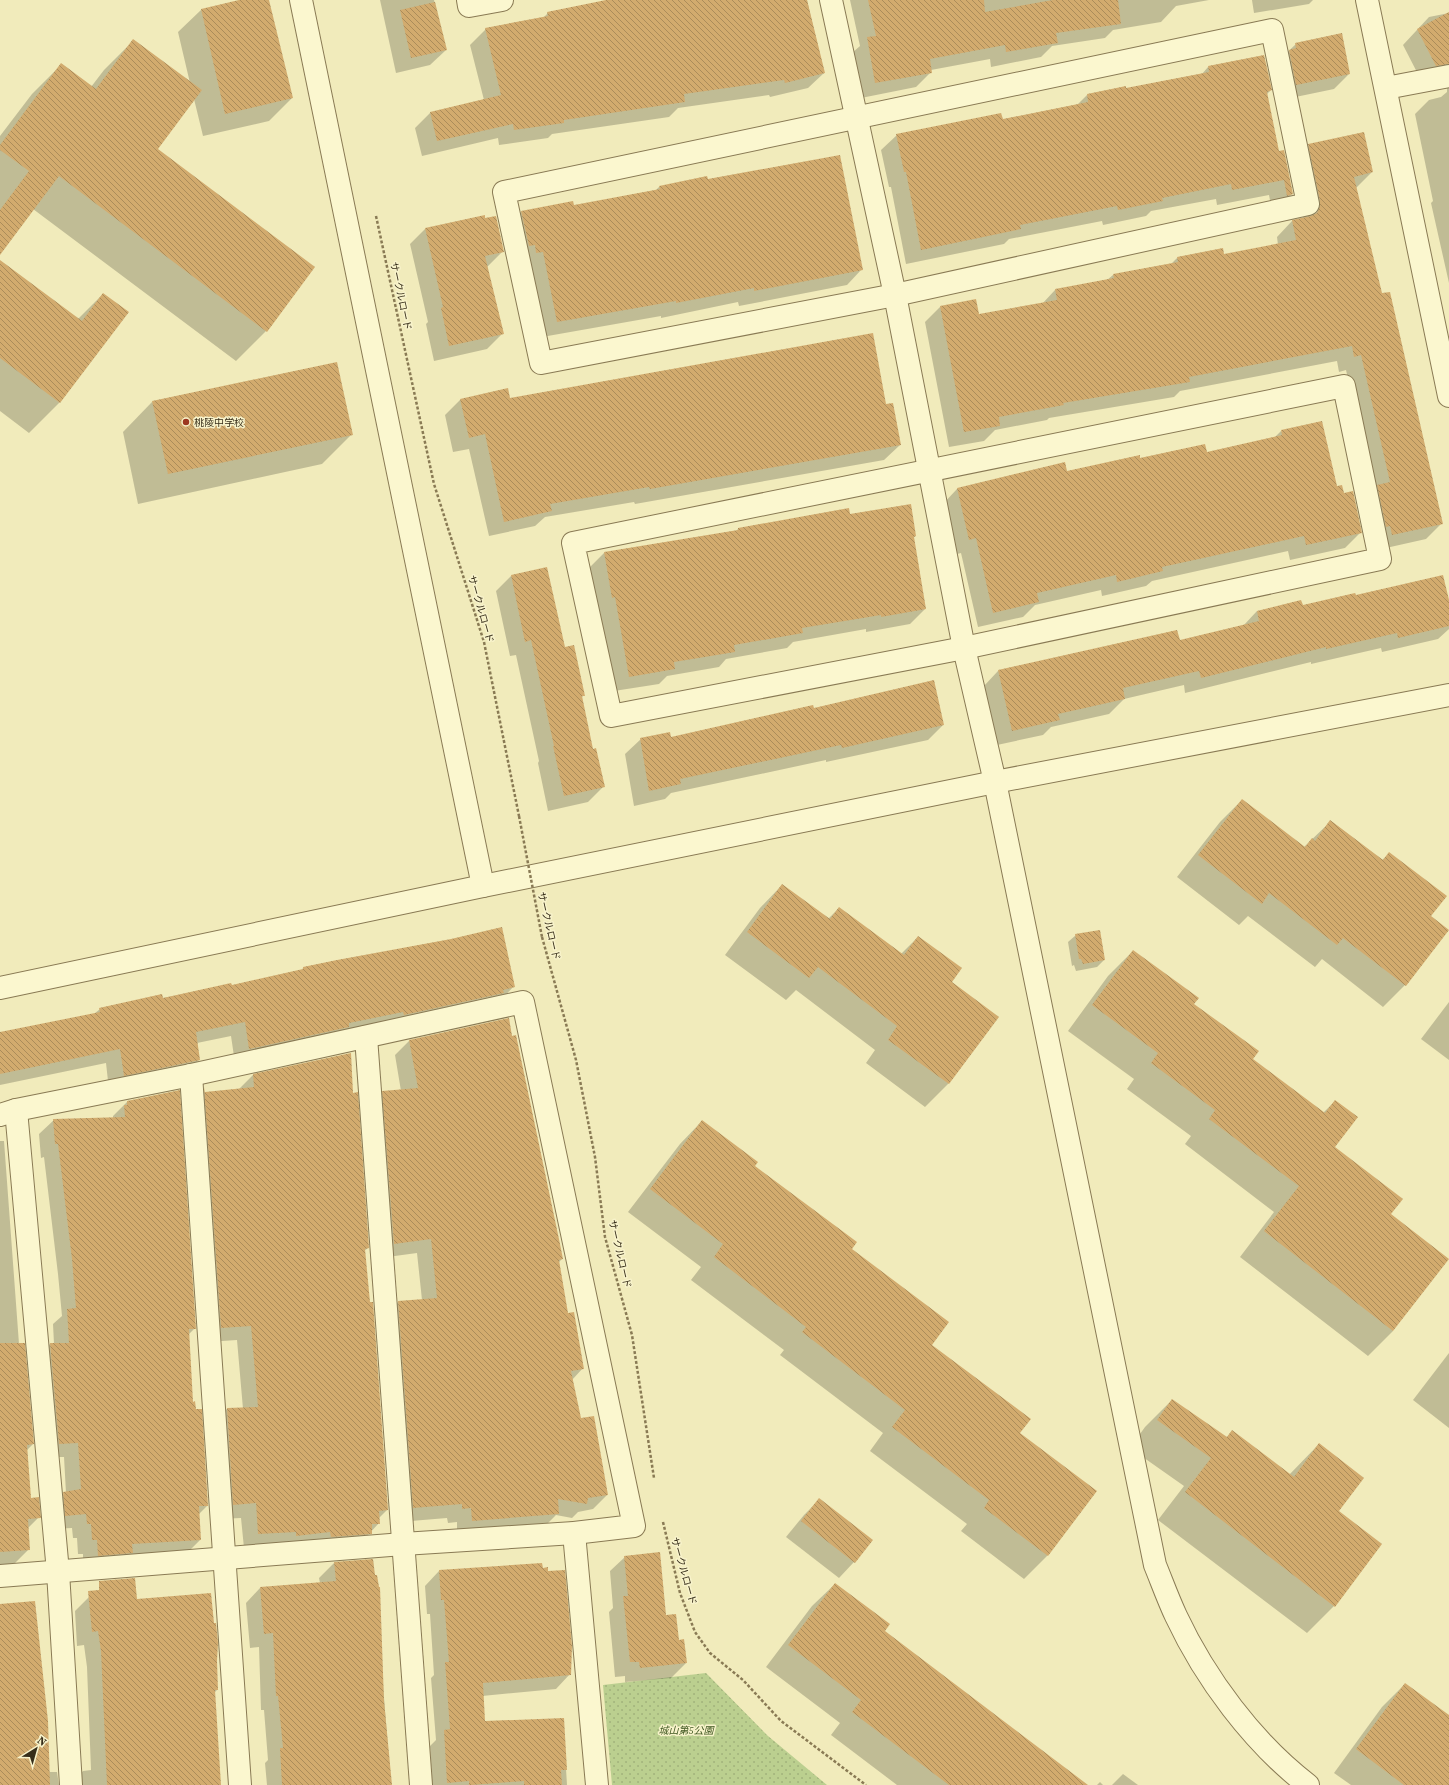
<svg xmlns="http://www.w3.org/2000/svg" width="1449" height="1785" font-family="'Source Serif 4','Noto Sans JP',serif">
	<defs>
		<pattern id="grass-dots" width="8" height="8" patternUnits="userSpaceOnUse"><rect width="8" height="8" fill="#bbcf8f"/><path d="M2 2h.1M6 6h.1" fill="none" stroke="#a1b27b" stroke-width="1.8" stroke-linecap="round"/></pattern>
		<pattern id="building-back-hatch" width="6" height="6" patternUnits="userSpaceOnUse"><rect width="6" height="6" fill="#d2ab6e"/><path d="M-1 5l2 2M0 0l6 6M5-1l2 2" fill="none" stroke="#ab8c5a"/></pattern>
	</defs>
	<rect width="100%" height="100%" fill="#f1ebbb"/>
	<path fill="url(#grass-dots)" d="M706 1673 768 1736 827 1785H612L603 1685Z"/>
	<g fill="#0003">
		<path d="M243 0H268L292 98 269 121 203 136 194 99 156 149 313 267 266 331 236 361 33 209 0 253V136L32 94 62 64 91 87 104 70 134 40 190 83 178 32 201 10Z"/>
		<path d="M380 0H434L446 50 430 65 396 73Z"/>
		<path d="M612 0H807L824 73 808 88 770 97 769 95 678 108 669 117 552 134 548 138 499 145 498 138 422 156 415 128 430 113 484 100 470 45 486 29 543 18 548 13Z"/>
		<path d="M850 0H1209L1176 6 1161 22 1113 30 1105 38 1052 46 1041 57 991 67 990 59 931 70V72L916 87 861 98 852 53 860 46Z"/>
		<path d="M1252 0H1313L1309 4 1254 13Z"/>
		<path d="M1449 13V283L1431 203 1433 201 1415 114 1429 100 1441 97 1447 92V88L1444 82 1421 80 1403 45 1429 17Z"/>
		<path d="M1296 44 1349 74 1334 89 1281 100 1280 59Z"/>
		<path d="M1208 67 1271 90 1266 95 1278 152 1292 194 1277 209 1272 211 1269 195 1217 205 1216 199 1151 211 1146 216 1103 225 1102 221 1009 239 1004 244 906 264 891 187H889L881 150 897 135 1002 120 1077 105 1087 95 1126 89 1202 74Z"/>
		<path d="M1309 145 1372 172 1356 188 1381 295 1442 523 1426 539 1377 550 1373 490 1346 370 1339 372 1337 361 1180 391 1174 397 1049 418 1047 420 995 430 984 441 949 447 925 322 941 306 978 315 1042 304 1055 290 1107 280 1113 275 1171 264 1178 257 1224 255 1278 245 1277 237 1292 221 1305 217 1294 161Z"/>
		<path d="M707 181 862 269 847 285 739 306 738 302 661 318V316L542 337 506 228 521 212 573 206 655 191 659 187Z"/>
		<path d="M484 216 503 251 487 267 503 333 487 349 434 361 426 324 428 322 410 244 425 229Z"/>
		<path d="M0 261 78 319 103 294 128 312 59 403 29 433 0 411Z"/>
		<path d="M510 399 885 405 900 445 884 460 635 504 634 502 545 517 535 526 489 536 469 449 453 452 445 415 460 400Z"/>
		<path d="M152 402 352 434 322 464 138 504 123 432Z"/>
		<path d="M1281 431 1343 494 1361 532 1345 548 1290 560 1288 551 1152 581 1146 586 1102 596 1101 590 1035 605 1023 617 978 627 961 553 953 555 942 505 957 489 1064 464 1066 472 1140 459 1206 453 1274 438Z"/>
		<path d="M738 529 915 536 913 538 925 609 910 624 866 632V629L793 642 787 648 726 659 719 667 667 676 659 684 614 691 600 612 596 613 589 568 604 553 736 531Z"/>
		<path d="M546 568 564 648 584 695 581 698 592 750 604 786 588 802 548 811 538 763 539 761 516 655 510 656 496 591 511 576Z"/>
		<path d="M1355 597 1449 604V629L1438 639 1382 652 1381 648 1311 664V662L1185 693 1184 685 1124 699 1109 714 1051 727 1043 735 997 745 983 687 998 671 1177 631 1179 641 1243 626 1257 611 1302 606Z"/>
		<path d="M813 709 943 725 928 740 826 762V760L671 793 665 799 634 806 625 754 641 739H671Z"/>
		<path d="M1242 800 1304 847 1331 821 1382 860 1389 854 1430 917 1448 930 1405 985 1383 1007 1322 959 1315 967 1248 916 1239 925 1177 877 1220 822Z"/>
		<path d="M782 885 828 919 839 908 901 954 918 937 951 982 997 1017 948 1084 925 1107 866 1063 875 1050 796 990 786 1000 725 955 760 908Z"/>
		<path d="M1076 935 1104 960 1097 967 1076 971 1074 965 1072 966 1068 942Z"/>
		<path d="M1133 951 1193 1004 1251 1060 1323 1113 1335 1101 1334 1147 1390 1215 1393 1331 1368 1356 1240 1257 1274 1212 1185 1144 1191 1136 1127 1089 1134 1079 1068 1031 1108 976Z"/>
		<path d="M303 968 514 986 500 1001 235 1063 231 1036 197 1043 199 1060 185 1074 109 1090 106 1063 0 1085V1033L94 1014 100 1009 231 986 301 971Z"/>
		<path d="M1449 1002V1060L1421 1039Z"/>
		<path d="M508 1019 562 1259 558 1263 567 1314 583 1368 572 1380 580 1419 607 1495 593 1509 578 1512 572 1518 556 1515 543 1528 457 1535V1522L448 1523 447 1518 399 1522 384 1316 398 1302 422 1300 417 1253 380 1258 368 1106 383 1092 401 1091 395 1055 409 1041Z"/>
		<path d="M253 1075 353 1094 368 1248 364 1251 387 1510 379 1518V1523L356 1548H244L241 1518 219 1519 212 1424 227 1409H243L237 1340 207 1342 190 1102 204 1089V1093L238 1090Z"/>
		<path d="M127 1102 195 1328 188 1335 192 1403 207 1506 199 1514 200 1540 186 1554 83 1566V1554H78L77 1538H73L72 1528 51 1529 49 1507 66 1493 64 1457H45L36 1358 50 1344H54L53 1324 62 1316 58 1274 44 1157 41 1158 39 1134 54 1120 113 1118V1116Z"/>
		<path d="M702 1121 850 1249 930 1345 1018 1434 1095 1492 1047 1556 1024 1579 961 1531 967 1524 870 1451 883 1433 780 1355 784 1350 691 1280 701 1267 628 1212 680 1144Z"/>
		<path d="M0 1141H4L19 1344 33 1444 27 1450 30 1499 39 1517 27 1529 29 1549 14 1564 0 1565Z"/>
		<path d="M1449 1353V1428L1413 1400Z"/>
		<path d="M1172 1400 1226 1438 1232 1431 1289 1475 1319 1444 1338 1511 1334 1606 1307 1633 1158 1520 1184 1486 1130 1448 1145 1427Z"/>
		<path d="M819 1500 854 1562 839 1578 786 1537 804 1515Z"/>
		<path d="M625 1557 665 1616 678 1641 686 1663 671 1678 625 1682V1676L615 1677 609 1612 613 1608 610 1571Z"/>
		<path d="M373 1560 391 1785H267L265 1763 268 1760 264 1710H261L259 1647 250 1648 246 1603 260 1588 320 1583 319 1578 334 1563Z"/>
		<path d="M439 1571 570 1674 556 1689 482 1696 484 1722 563 1719 567 1785H432L430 1746 436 1740 431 1678 434 1675 430 1614H427L425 1586Z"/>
		<path d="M835 1584 884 1631 1086 1785H897L831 1735 840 1723 766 1667 812 1606Z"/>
		<path d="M210 1594 217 1690 214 1693 219 1785H69L83 1771 91 1770 87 1667 84 1645 77 1646 75 1611 89 1597 136 1600Z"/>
		<path d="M0 1605 48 1772H57L59 1785H0Z"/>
		<path d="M1405 1684 1449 1717V1785H1351L1334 1773 1382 1707Z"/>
		<path d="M1123 1774 1138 1785H1112Z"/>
		<path d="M1100 1782 1103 1785H1097Z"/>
	</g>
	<g fill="url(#building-back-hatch)">
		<path d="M239 0H269L293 98 225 114 201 9Z"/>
		<path d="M606 0H807L825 73 785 83 784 80 684 94 685 102 564 120V123L514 130 513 124 437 141 430 112 501 95 485 28 548 16 547 12Z"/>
		<path d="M868 0H984L985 12 1053 0H1118L1121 24 1056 33 1058 43 1006 52 1005 45 930 59 932 73 875 83 867 37 876 36Z"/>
		<path d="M435 2 447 50 411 58 400 10Z"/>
		<path d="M1449 12V64L1436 66 1417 29Z"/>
		<path d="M1342 33 1350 74 1296 85 1289 50 1296 48 1295 43Z"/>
		<path d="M133 39 202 90 158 149 315 267 267 332 59 176 0 255V210L29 171 0 150V145L61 63 96 89Z"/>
		<path d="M1264 55 1272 90 1267 92 1279 151 1284 150 1293 194 1287 196 1284 180 1232 190 1231 184 1162 198 1163 201 1118 210 1117 206 1020 225 1021 229 921 250 906 172H904L896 134 1001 113 1003 119 1088 102 1087 94 1126 86V88L1209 72 1208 66Z"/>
		<path d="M1364 132 1373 172 1354 177 1382 293 1390 292 1443 524 1392 535 1390 526 1386 527 1377 485 1390 482 1361 355 1354 357 1352 346 1189 377 1190 382 1063 403 1064 405 999 417 1000 426 964 432 940 306 976 299 979 314 1057 300 1055 289 1114 278 1113 274 1178 262 1177 257 1223 248 1224 254 1296 240 1292 220 1311 216 1317 213 1320 207V201L1308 144Z"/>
		<path d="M840 155 863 270 754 291V288L676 303V301L557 322 543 252 536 253 535 245 529 246 521 211 573 201 574 205 660 189 659 186 707 176 708 179Z"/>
		<path d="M485 215V218L496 216 504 252 485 256 504 334 449 346 441 308 443 307 425 228Z"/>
		<path d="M0 260 82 321 103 293 129 312 60 403 0 358Z"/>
		<path d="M873 333 886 404 893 403 901 445 650 489 649 487 550 504 552 511 504 522 485 434 469 438 460 399 508 388 510 398Z"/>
		<path d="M337 362 353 435 168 474 152 401Z"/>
		<path d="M1322 421 1337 486 1342 485 1344 493 1353 491 1362 533 1306 545 1304 536 1162 567 1163 571 1117 582 1116 575 1037 593 1039 602 993 613 976 538 969 540 957 488 1065 462 1067 471 1140 455V458L1205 444 1207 452 1282 435 1281 430Z"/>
		<path d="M911 504 916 536 914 537 926 609 881 617V615L802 628 803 633 734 645 735 652 674 662 675 669 629 677 615 597 612 598 604 552 738 530V528L849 508 850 514Z"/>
		<path d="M547 567 565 647 574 645 585 696H582L593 749 596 748 605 787 564 796 553 746H554L531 640 525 642 511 575Z"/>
		<path d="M1443 575 1449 600V626L1398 638 1397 633 1326 649V647L1201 678 1199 671 1123 688 1125 699 1058 714 1060 720 1012 731 998 670 1177 630 1180 640 1259 621 1257 611 1301 600 1303 605 1355 593 1356 595Z"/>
		<path d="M934 680 944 725 842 748 841 745 680 779 681 784 649 791 640 738 670 732 671 737 813 705 814 708Z"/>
		<path d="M1242 799 1305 847 1312 838 1315 841 1330 820 1383 860 1389 852 1447 896 1431 916 1449 930 1406 986 1343 938 1337 945 1269 893 1262 904 1198 855Z"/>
		<path d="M782 884 830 919 839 907 904 955 918 936 962 968 952 982 999 1017 949 1084 888 1040 897 1026 818 967 809 978 747 932Z"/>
		<path d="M502 927 515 987 503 990 504 993 404 1015 403 1012 349 1023V1027L249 1049 245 1022 196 1032 200 1060 124 1076 120 1049 0 1074V1032L100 1012 99 1008 162 994 163 998 231 983 232 985 303 969V967L337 960 451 939Z"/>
		<path d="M1100 930 1105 960 1083 964 1081 959H1079L1075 934Z"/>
		<path d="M1133 950 1199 998 1194 1004 1259 1051 1253 1059 1325 1113 1335 1100 1358 1117 1335 1147 1403 1199 1391 1214 1449 1259 1393 1331 1264 1231 1299 1186 1209 1119 1215 1110 1151 1063 1158 1053 1092 1005Z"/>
		<path d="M509 1018 512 1036 516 1035 560 1244 563 1259 559 1260 568 1313 574 1312 584 1369 571 1371 581 1418 594 1416 608 1495 588 1498 587 1504 558 1499 559 1514 472 1521 471 1508 462 1509V1504L413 1508 398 1301 437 1298 431 1239 394 1244 382 1091 418 1088 409 1040Z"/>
		<path d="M351 1053 353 1093 358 1092 369 1248 365 1249 370 1302H373L388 1510 379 1511 380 1524H372V1534L331 1537 330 1532 296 1536V1532L258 1534 256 1503 233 1505 227 1408 258 1407 251 1326 221 1328 204 1087 205 1092 254 1087 253 1074Z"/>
		<path d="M180 1090 196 1329H189L193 1402 195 1401 196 1409H202L208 1506H199L201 1540 132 1544 133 1553 98 1556 97 1540H92L91 1524H87L86 1514 65 1516 63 1492 81 1489 78 1443 59 1444 50 1343H69L67 1309 76 1308 72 1259 58 1144H55L53 1119 125 1117 124 1105H127V1101Z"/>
		<path d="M702 1120 758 1162 755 1166 857 1242 852 1249 949 1322 932 1345 1031 1419 1020 1433 1097 1491 1048 1556 984 1508 989 1500 892 1427 905 1410 802 1332 806 1327 714 1257 723 1244 650 1189Z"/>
		<path d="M0 1343H25L34 1444 27 1445 31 1498 39 1497 41 1518 28 1519 30 1550 0 1552Z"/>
		<path d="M1172 1399 1227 1437 1232 1430 1294 1477 1319 1443 1364 1478 1339 1511 1382 1544 1335 1607 1185 1492 1211 1458 1157 1420Z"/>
		<path d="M819 1498 873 1540 855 1563 801 1521Z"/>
		<path d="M660 1552 666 1615 676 1614 679 1640 684 1639 687 1663 640 1668 639 1662H630L623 1596H628L624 1556Z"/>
		<path d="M373 1559 375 1575H377L379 1587H380L384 1701 392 1785H282L280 1748H283L278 1696H276L273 1633 264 1634 260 1587 336 1581 334 1562Z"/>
		<path d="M542 1563 543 1568 548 1567V1571L565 1570 572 1646 571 1675 483 1683 485 1721 564 1718 567 1770H561L562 1785H524V1781L471 1785H469V1781L447 1783 444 1730 450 1729 445 1662H449L444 1600H441L439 1570Z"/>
		<path d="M135 1578 137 1599 211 1593 214 1623H216L218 1643 217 1661 218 1690H215L221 1785H107L101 1651 98 1631 92 1632 88 1591 99 1590V1581Z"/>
		<path d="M835 1583 890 1624 885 1631 1088 1785H949L852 1712 861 1700 788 1645Z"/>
		<path d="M35 1601 48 1721 50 1785H0V1604Z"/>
		<path d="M1405 1683 1449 1715V1785H1404L1356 1749Z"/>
	</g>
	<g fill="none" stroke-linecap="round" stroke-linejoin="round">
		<g stroke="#897a54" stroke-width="24">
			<g id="minor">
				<path d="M301 0 483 886"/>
				<path d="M468 0 469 6 502 0"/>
				<path d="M831 0 895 295 964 648 995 782"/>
				<path d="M1272 30 1308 204 895 295 541 363 504 192Z"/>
				<path d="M1386 88 1449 76"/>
				<path d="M1344 386 1380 559 964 648 611 716 573 543Z"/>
				<path d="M366 1037 421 1785"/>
				<path d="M191 1075 240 1785"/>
				<path d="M16 1110 58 1572 71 1785"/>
				<path d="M0 1115 16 1110 191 1075 523 1002 634 1526 574 1533 403 1544 0 1576"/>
				<path d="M574 1533 597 1785"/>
			</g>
		</g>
		<g stroke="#897a54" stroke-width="24">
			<g id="tertiary">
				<path d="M1367 0 1449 396"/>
				<path d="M995 782 1155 1565C1162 1582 1168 1599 1176 1616 1205 1678 1253 1743 1308 1785"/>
				<path d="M0 988 483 886 995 782 1449 695"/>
			</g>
		</g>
		<g stroke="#897a54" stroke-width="2.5" stroke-dasharray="3 2" stroke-linecap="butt">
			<path d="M376 216 434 484 484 642 519 816"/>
			<path d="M542 937 576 1060 595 1157 605 1237 632 1335 654 1478"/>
			<path d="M663 1522 680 1593 695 1632 710 1653 743 1680 781 1721 866 1785"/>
		</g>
		<use href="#minor" stroke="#fbf7cf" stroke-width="22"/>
		<use href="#tertiary" stroke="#fbf7cf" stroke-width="22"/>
		<path stroke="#897a54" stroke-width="2.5" stroke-dasharray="3 2" stroke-linecap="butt" d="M519 816 542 937"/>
	</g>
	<circle fill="#9c3720" stroke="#f8f3cb" stroke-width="1.5" cx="186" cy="422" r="4"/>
	<g text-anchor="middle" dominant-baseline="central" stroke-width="3" stroke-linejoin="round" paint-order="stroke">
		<g font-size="10" fill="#372e1a" stroke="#f8f3cb">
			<text transform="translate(401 296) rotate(78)">サークルロード</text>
			<text transform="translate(481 609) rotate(74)">サークルロード</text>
			<text transform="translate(549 926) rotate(77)">サークルロード</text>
			<text transform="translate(620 1254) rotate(77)">サークルロード</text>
			<text transform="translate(684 1571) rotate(74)">サークルロード</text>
		</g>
		<g font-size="10" fill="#372e1a" stroke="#f8f3cb" text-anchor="start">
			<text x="194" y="422">桃陵中学校</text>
		</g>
		<g font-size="10" font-style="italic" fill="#3d551f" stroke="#f8f3cb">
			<text x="686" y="1730">城山第5公園</text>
		</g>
	</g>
	<g transform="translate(36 1749) rotate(37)" stroke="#f8f3cb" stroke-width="3" paint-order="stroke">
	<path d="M0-3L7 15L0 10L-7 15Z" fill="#372e1a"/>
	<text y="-6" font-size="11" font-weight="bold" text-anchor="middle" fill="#372e1a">N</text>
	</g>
</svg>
